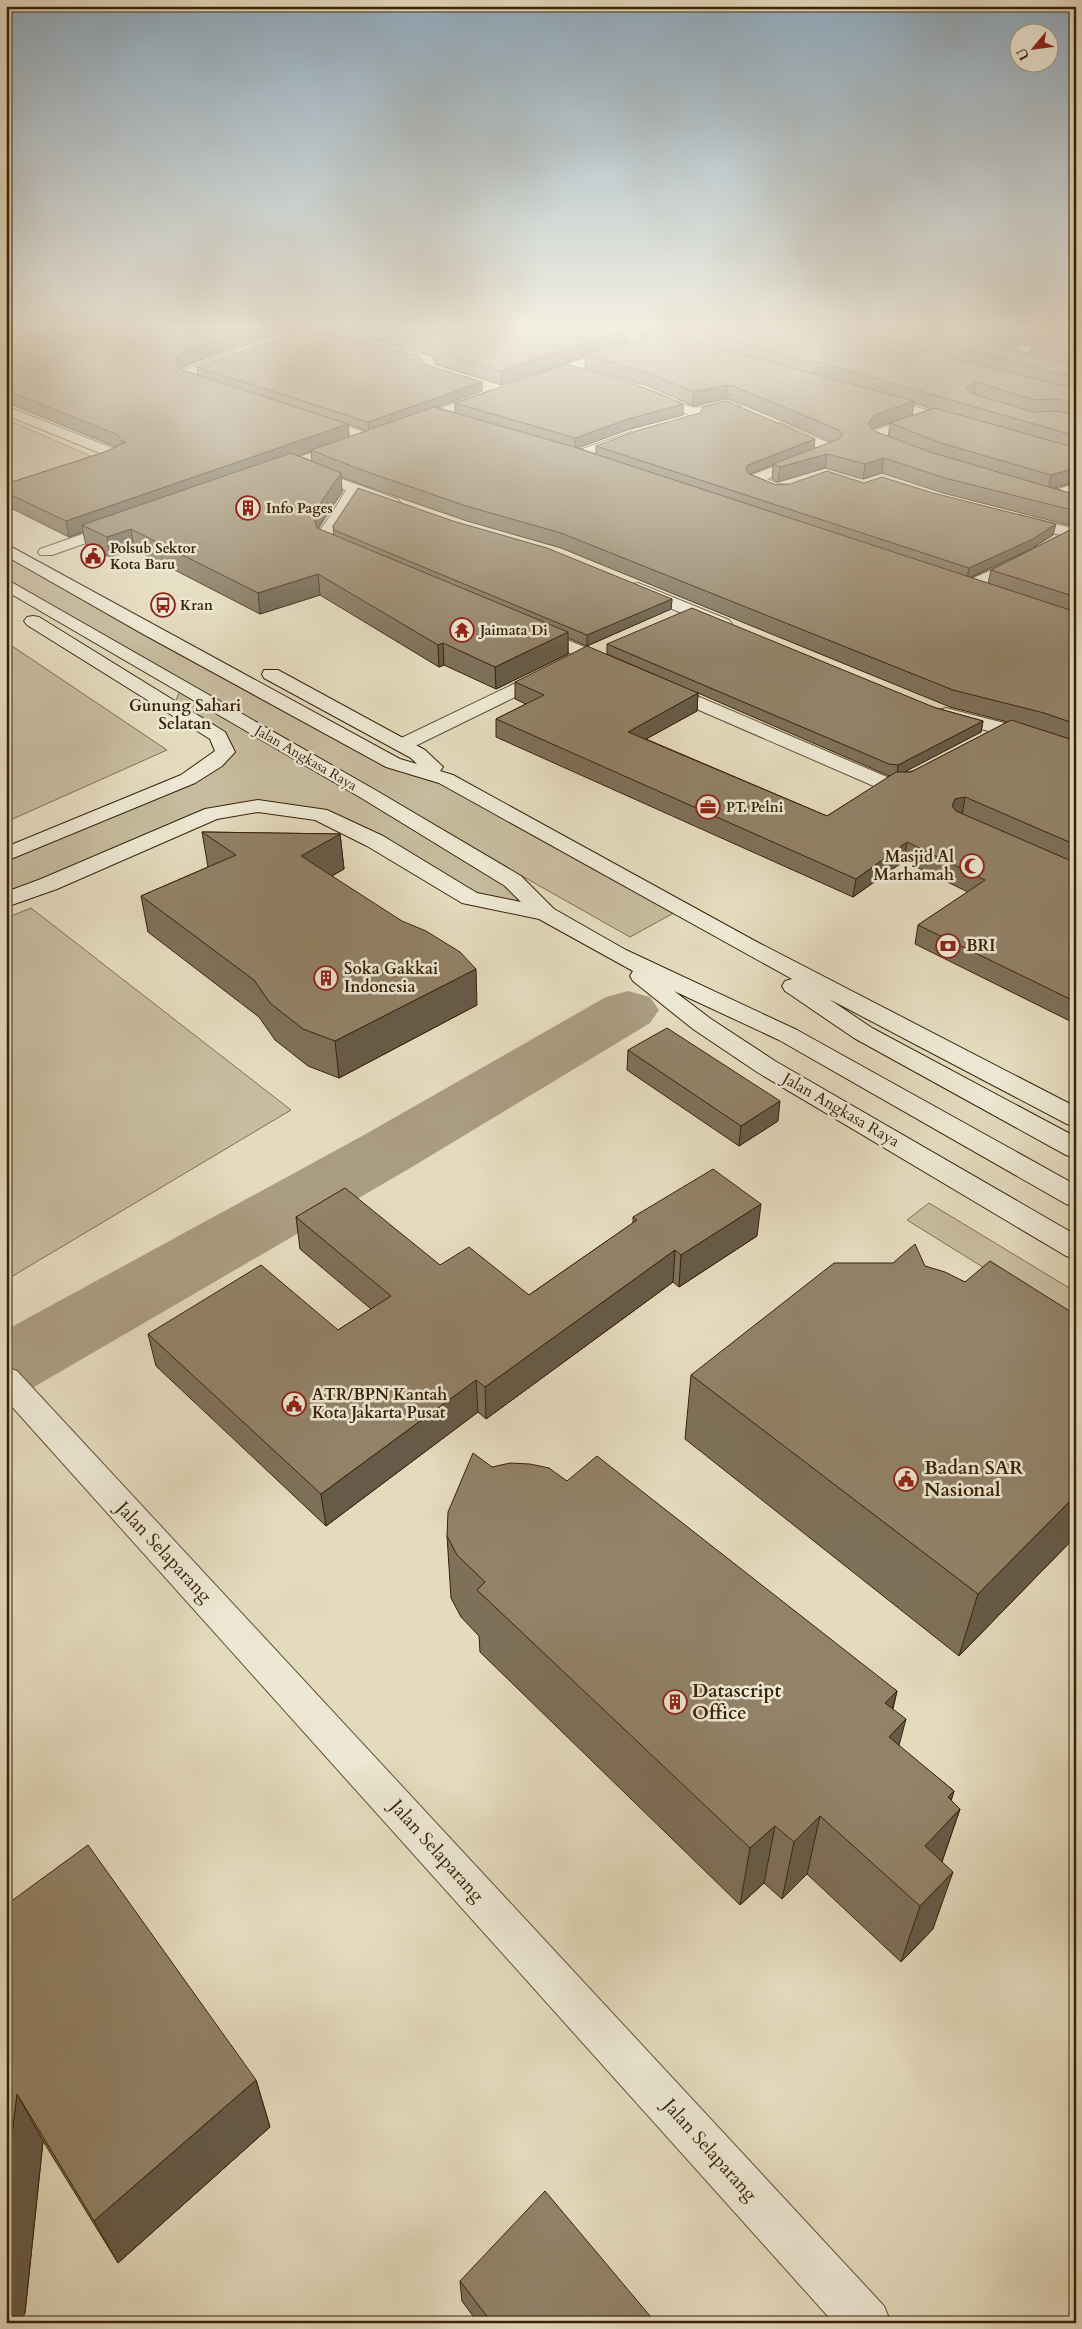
<svg xmlns="http://www.w3.org/2000/svg" width="1082" height="2329" font-family="Cardo,serif">
	<rect width="100%" height="100%" fill="#e4dbbd"/>
	<filter id="stains"><feTurbulence type="fractalNoise" baseFrequency=".004" numOctaves="4"/><feColorMatrix values="0 0 0 0 .2 0 0 0 0 .09 0 0 0 0 .02 0 0 0 .5 -.17"/></filter>
	<radialGradient id="worn" r=".72"><stop offset=".6" stop-color="#630" stop-opacity="0"/><stop offset="1" stop-color="#630" stop-opacity=".3"/></radialGradient>
	<g fill="#c7bc9e" stroke="#806f54">
		<path d="M6 419 95 458 6 485Z"/>
		<path d="M6 549 393 763 446 779 681 909 630 937 391 802 513 881 546 914 470 898 375 841 285 808 212 813 6 900V852L200 773 225 752 173 706 182 687 6 584Z"/>
		<path d="M6 642 167 750 6 822Z"/>
		<path d="M31 908 291 1110 6 1280V918Z"/>
		<path d="M929 1203 1076 1292V1325L907 1220Z"/>
	</g>
	<g fill="none" stroke-linecap="round" stroke-linejoin="round">
		<path fill="#aa9c80" fill-rule="evenodd" d="M628 991 650 997 659 1010 650 1023 412 1167 34 1387 6 1395V1330L364 1135 606 997Z"/>
		<g stroke="#645036" stroke-width="2">
			<g id="minor">
				<path d="M679 328H699L543 381 538 382 531 378 533 375Z"/>
				<path d="M1076 343V351L1021 354 1007 360 1001 356 1018 346Z"/>
				<path d="M385 345 431 357 435 362V365L467 375 469 378 462 382 425 371 421 363 381 352 379 349Z"/>
				<path d="M233 352 239 356 238 359 192 376 218 385 220 388 218 391H208L181 381 179 378 180 371Z"/>
				<path d="M649 390C664 394 678 405 693 407 709 410 730 392 744 410L737 414 723 409 692 416 644 397 642 394 644 391Z"/>
				<path d="M490 391 497 395 495 398 415 426H405L403 423 405 420Z"/>
				<path d="M876 395 964 421 966 424 959 428 929 419 883 437 907 447 909 450 902 454C890 451 875 447 868 437L873 431 916 415 871 402 869 399Z"/>
				<path d="M6 406 120 451 122 454C115 464 96 472 84 469L82 466 84 463 105 455 6 415Z"/>
				<path d="M314 415 374 435 376 438 369 442 309 422 307 419 309 416Z"/>
				<path d="M780 423 837 446 839 449 837 452 767 479 778 484 790 485 793 488 790 491 776 494 749 482 747 479 749 476 819 449 775 430 773 427 775 424Z"/>
				<path d="M631 432 638 436 636 439 581 459 576 460 569 456 571 453Z"/>
				<path d="M306 466 397 499 400 502 397 505 392 507 358 495 332 535 333 541 355 551 357 554 355 557H343L320 547 316 535 331 515 346 490 301 473 299 470Z"/>
				<path d="M1076 483V492L1065 496 1076 499V509L1044 500 1041 497 1044 494Z"/>
				<path d="M1019 515 1076 529V539L1013 523 1011 520 1013 517Z"/>
				<path d="M120 521 126 523 128 526 126 529 52 555H40L38 552 40 549Z"/>
				<path d="M1023 556 1029 558 1031 561 1029 564 974 591H962L960 587 962 583Z"/>
				<path d="M638 583 729 620 732 624 729 628H717L632 592 630 588 632 584Z"/>
				<path d="M534 626 618 661 621 665 618 669H606L528 635 525 631 528 627Z"/>
				<path d="M549 667 556 669 558 673 556 677 409 749 402 751 395 749 392 745 395 741Z"/>
				<path d="M662 681 887 777C900 778 909 768 922 772L925 776C914 792 892 791 876 787L655 691 653 687 655 683Z"/>
				<path d="M946 708 1040 732 1076 745V758L1027 741 939 718 936 714 939 710Z"/>
				<path d="M6 1367 17 1371 884 2306 891 2323H834L6 1400Z"/>
			</g>
		</g>
		<g stroke="#392209" stroke-width="2">
			<g id="secondary">
				<path d="M6 544 400 759 417 764 411 758 264 678 262 674 264 670H278L425 750 443 767 440 771 453 775 755 941 1076 1107V1127L1067 1124 829 999 872 1028 1076 1137V1158L1066 1155 854 1038 785 991 782 986 785 981 792 979 439 783 386 767 143 634 6 556Z"/>
				<path d="M6 579 377 791 521 876 554 909 626 950 797 1030 1076 1185V1207L1066 1204 779 1040 674 991 711 1019 775 1061 1076 1235V1259L1066 1256 757 1072 693 1029 633 981 630 976 633 971 539 919 462 903 367 846 315 820 258 812 217 819 57 889 6 907V892L41 879 205 809 258 800 327 810 383 836 477 893 521 902 505 886 363 799 6 591Z"/>
				<path d="M33 616 39 617 225 732 235 752 222 766 195 783 6 861V847L181 775 215 751 210 739 27 625 24 621 27 617Z"/>
			</g>
		</g>
		<use href="#minor" fill="#ede8d4" fill-rule="evenodd"/>
		<use href="#secondary" fill="#ede8d4" fill-rule="evenodd"/>
	</g>
	<g fill="#7e7059" stroke="#392209" fill-rule="evenodd">
		<path d="M6 328H296L194 362 179 369 198 375 197 367 424 364 482 391 436 407 455 413V403L683 404V415L627 430 577 448 596 454V446L814 449 832 442 732 400 726 399 693 406 648 386 585 368 586 356 501 385 437 364 431 355 331 328H671L659 332 677 337V328H972L1004 348 1008 349 973 328H1076V527L943 493 882 473 863 479 825 468 778 482 772 479 773 465 750 474 776 485 864 483 1053 535 1031 549 970 578 988 584 991 570 1076 527V1024L915 944 918 925 968 892 904 861 853 897 496 737V719L526 704 515 699V682L681 686 607 654V644L936 708 983 721 981 732 904 772H911L1008 722 950 707 561 548 467 521 360 484 341 477 342 492 318 529 334 535 333 526 672 599 671 609 587 646 568 638V654L496 689 444 665 439 667 320 595 260 614 134 549 110 557 86 545 83 532 69 537 11 508 10 504 6 503V484L105 452 116 447 8 403H6ZM628 331 646 336 627 342ZM1032 344 1030 354 1011 349 1018 345ZM914 403 932 409 890 423 888 437 874 431 872 429 912 415ZM348 424 367 431 349 437ZM311 452 312 461 299 456ZM1074 482 1072 494 1054 488 1062 486ZM698 693 887 775 891 776 827 816 646 739 697 711Z"/>
		<path d="M202 832 340 834 344 869 332 876 477 1005 339 1078 308 1066 275 1040 259 1017 148 932 141 896 208 867Z"/>
		<path d="M628 1050 778 1121 739 1146 627 1070Z"/>
		<path d="M296 1217 529 1295 633 1223V1217L757 1236 679 1287 673 1282 486 1419 478 1412 326 1526 156 1366 148 1334 338 1330 371 1309 300 1249Z"/>
		<path d="M925 1266 965 1282 1076 1315V1536L959 1656 685 1439 691 1375Z"/>
		<path d="M492 1467 567 1481 897 1691 893 1709 899 1746 954 1791 951 1801 960 1809 942 1862 933 1929 901 1962 807 1874 782 1899 764 1883 740 1905 480 1652 479 1636 461 1617 451 1598 447 1536Z"/>
		<path d="M6 1905 256 2080 270 2127 118 2263 43 2141 25 2313Z"/>
		<path d="M460 2281 656 2323H478L462 2301Z"/>
	</g>
	<g fill="#665b48" stroke="#392209">
		<path d="M256 328H296L194 362 179 369 177 379 176 366 177 356 192 349Z"/>
		<path d="M647 328H671L647 336Z"/>
		<path d="M628 329 627 342 586 355V356L501 385V371Z"/>
		<path d="M1020 332 1018 345 1011 350 1013 337Z"/>
		<path d="M482 382V391L369 431 368 422Z"/>
		<path d="M976 382 974 396 964 402 966 388Z"/>
		<path d="M727 385 726 399 693 406 694 392Z"/>
		<path d="M914 401 912 415 872 429 868 424 874 415Z"/>
		<path d="M683 404V415L627 430 575 449V438L628 419Z"/>
		<path d="M348 424 349 438 311 450V452L91 529 82 525 83 532 69 537 66 521Z"/>
		<path d="M815 439 814 449 747 475 746 470 748 465Z"/>
		<path d="M827 454 825 468 778 482 780 467Z"/>
		<path d="M884 458 882 473 863 479 865 464Z"/>
		<path d="M1076 468V481H1074V482L1048 490 1051 475Z"/>
		<path d="M341 473 342 492 314 534 313 514Z"/>
		<path d="M1056 524 1053 535 1031 549 967 579 969 568Z"/>
		<path d="M131 529 134 549 110 557 107 537Z"/>
		<path d="M318 574 320 595 260 614 258 593Z"/>
		<path d="M672 599 671 609 587 646V635Z"/>
		<path d="M568 632V654L496 689 495 667Z"/>
		<path d="M443 643 444 665 439 667 438 645Z"/>
		<path d="M698 693 697 711 628 749V732Z"/>
		<path d="M983 721 981 732 897 776 898 765Z"/>
		<path d="M965 797 962 815 951 817 952 806 955 799Z"/>
		<path d="M340 834 344 869 305 891 301 856Z"/>
		<path d="M907 842 904 861 853 897 856 879Z"/>
		<path d="M476 969 477 1005 339 1078 335 1041Z"/>
		<path d="M780 1101 778 1121 739 1146 741 1126Z"/>
		<path d="M761 1204 757 1236 679 1287 681 1255Z"/>
		<path d="M675 1250 673 1282 486 1419 485 1387Z"/>
		<path d="M476 1380 478 1412 326 1526 321 1494Z"/>
		<path d="M1076 1495V1536L959 1656 978 1594Z"/>
		<path d="M897 1691 881 1752 885 1703Z"/>
		<path d="M906 1719 890 1779 889 1737Z"/>
		<path d="M954 1791 942 1828 960 1809 940 1867 925 1846 948 1797Z"/>
		<path d="M820 1816 807 1874 782 1899 794 1842Z"/>
		<path d="M775 1826 764 1883 740 1905 750 1848Z"/>
		<path d="M953 1872 933 1929 901 1962 920 1906Z"/>
		<path d="M256 2080 270 2127 118 2263 94 2221Z"/>
		<path d="M17 2094 43 2141 25 2313 20 2323H6V2180Z"/>
	</g>
	<g fill="#928267" stroke="#392209">
		<path d="M6 328H10L90 355H102L103 347 46 328H256L192 349 177 356 176 366 179 369 348 424 66 521 7 493 12 492 6 489V484L105 452 126 442 121 441 118 435 6 390Z"/>
		<path d="M308 328H313L419 356 424 364 482 382 368 422 197 367Z"/>
		<path d="M379 328H624L628 329 501 371 436 350 431 342Z"/>
		<path d="M687 328H843L951 358 1076 389V404L1057 399 1035 400 976 382 966 388 970 393 1033 412 1057 411 1076 415V436L822 363 801 360Z"/>
		<path d="M889 328H972L1004 348 1076 366V378Z"/>
		<path d="M998 328H1076V329L1020 332 1013 337Z"/>
		<path d="M659 332 914 401 874 415 868 424 874 431 930 452 1076 495V511L945 478 884 458 865 464 827 454 780 467 773 464 839 439 842 434 839 430 733 386 727 385 694 392 648 373 586 355Z"/>
		<path d="M1076 340V355L1032 343Z"/>
		<path d="M567 364 637 385 683 404 628 419 575 438 455 403Z"/>
		<path d="M726 401 815 439 748 465 746 470 749 474 776 485 790 484 827 471 864 483 882 477 933 493 1056 524 1033 539 969 568 596 446 639 430 700 413 703 407Z"/>
		<path d="M434 407 571 446 1076 612V724L1044 713 953 690 561 533 466 506 359 469 311 450Z"/>
		<path d="M935 408 1076 448V468L1051 475 941 443 890 423Z"/>
		<path d="M291 453 341 473 313 514 317 528 568 632 495 667 443 643 438 645 318 574 258 593 131 529 107 537 82 525Z"/>
		<path d="M358 488 453 521 547 548 672 599 587 635 334 530 333 526Z"/>
		<path d="M1076 527V597L991 570Z"/>
		<path d="M692 608 936 708 983 721 898 765 889 764 607 644Z"/>
		<path d="M587 646 698 693 628 732 827 816 896 772H911L1011 720 1076 741V845L965 797 955 799 952 806 956 811 1076 863V1002L918 925 985 880 907 842 856 879 496 719 544 695 515 682Z"/>
		<path d="M202 832 340 834 301 856 402 921 426 931 460 952 476 969 335 1041 303 1029 270 1003 254 980 141 896 236 855Z"/>
		<path d="M667 1028 780 1101 741 1126 628 1050Z"/>
		<path d="M713 1169 761 1204 681 1255 675 1250 485 1387 476 1380 321 1494 148 1334 261 1265 338 1330 391 1296 296 1217 345 1188 440 1265 469 1247 529 1295 637 1220 633 1217Z"/>
		<path d="M915 1244 925 1266 945 1272 965 1282 990 1261 1076 1315V1495L978 1594 691 1375 834 1263H893Z"/>
		<path d="M473 1453 492 1467 510 1463 530 1464 549 1468 567 1481 597 1456 897 1691 885 1703 906 1719 889 1737 954 1791 948 1797 960 1809 925 1846 953 1872 920 1906 820 1816 794 1842 775 1826 750 1848 477 1590 485 1582 457 1555 447 1536 448 1512Z"/>
		<path d="M88 1845 256 2080 94 2221 17 2094 6 2180V1905Z"/>
		<path d="M545 2191 656 2323H492L460 2281Z"/>
	</g>
	<linearGradient id="sky" x2="0" y2="1"><stop stop-color="#8faabe"/><stop offset="0.5" stop-color="#f3efe1"/><stop offset="1" stop-color="#f3efe1" stop-opacity="0"/></linearGradient>
	<rect width="1082" height="654" fill="url(#sky)"/>
	<defs>
		<g id="building-ring" transform="scale(1.25)"><circle r="9.5" fill="#ede8d4" stroke="#8f2418" stroke-width="1.5"/><path d="M-4-6H4V6H1V3H-1V6H-4ZM-2.5-4.3h1.7v1.8h-1.7ZM.8-4.3h1.7v1.8H.8ZM-2.5-1h1.7V.8h-1.7ZM.8-1h1.7V.8H.8Z" fill="#8f2418"/></g>
		<g id="civic-ring" transform="scale(1.25)"><circle r="9.5" fill="#ede8d4" stroke="#8f2418" stroke-width="1.5"/><path d="M-.6-6.5H3V-4.5H.6V-3L4-1V1h2V6H-6V1h2V-1L-.6-3ZM-1.2 2.5V6h2.4V2.5Z" fill="#8f2418"/></g>
		<g id="bus-ring" transform="scale(1.25)"><circle r="9.5" fill="#ede8d4" stroke="#8f2418" stroke-width="1.5"/><path d="M-5-6H5V4H4V6H2V4H-2V6H-4V4H-5ZM-3.5-4V0h7V-4ZM-3.5 1.2v1.5H-2V1.2ZM2 1.2v1.5H3.5V1.2Z" fill="#8f2418"/></g>
		<g id="temple-ring" transform="scale(1.25)"><circle r="9.5" fill="#ede8d4" stroke="#8f2418" stroke-width="1.5"/><path d="M0-6L5-2H3V0L6.5 2.5H4V6H1.5V3h-3V6H-4V2.5H-6.5L-3 0V-2H-5Z" fill="#8f2418"/></g>
		<g id="office-ring" transform="scale(1.25)"><circle r="9.5" fill="#ede8d4" stroke="#8f2418" stroke-width="1.5"/><path d="M-6-3h4V-5.5h4V-3h4V5H-6ZM-1-4.5V-3h2v-1.5ZM-6 0V1H6V0Z" fill="#8f2418"/></g>
		<g id="mosque-ring" transform="scale(1.25)"><circle r="9.5" fill="#ede8d4" stroke="#8f2418" stroke-width="1.5"/><path d="M3.5-4.9A6 6 0 1 0 3.5 4.9A5 5 0 1 1 3.5-4.9Z" fill="#8f2418"/></g>
		<g id="bank-ring" transform="scale(1.25)"><circle r="9.5" fill="#ede8d4" stroke="#8f2418" stroke-width="1.5"/><path d="M-6-4H6V4H-6ZM0-2.3a2.3 2.3 0 1 0 0 4.6a2.3 2.3 0 1 0 0-4.6Z" fill="#8f2418"/></g>
	</defs>
	<g fill-rule="evenodd">
		<use href="#building-ring" x="248" y="508"/>
		<use href="#civic-ring" x="93" y="556"/>
		<use href="#bus-ring" x="163" y="605"/>
		<use href="#temple-ring" x="462" y="630"/>
		<use href="#office-ring" x="708" y="807"/>
		<use href="#mosque-ring" x="972" y="866"/>
		<use href="#bank-ring" x="948" y="946"/>
		<use href="#building-ring" x="326" y="978"/>
		<use href="#civic-ring" x="294" y="1404"/>
		<use href="#civic-ring" x="906" y="1479"/>
		<use href="#building-ring" x="675" y="1702"/>
	</g>
	<g text-anchor="middle" dominant-baseline="central" stroke-width="5" stroke-linejoin="round" paint-order="stroke">
		<g font-size="14" font-weight="bold" fill="#392209" stroke="#ede8d4" text-anchor="start">
			<text x="266" y="508">Info Pages</text>
			<text x="110" y="548">Polsub Sektor<tspan x="110" dy="16">Kota Baru</tspan></text>
			<text x="180" y="605">Kran</text>
			<text x="480" y="630">Jaimata Di</text>
			<text x="726" y="807">PT. Pelni</text>
		</g>
		<g font-size="14" fill="#392209" stroke="#ede8d4">
			<text transform="translate(306 758) rotate(30)">Jalan Angkasa Raya</text>
		</g>
		<g font-size="16" font-weight="bold" fill="#392209" stroke="#ede8d4">
			<text x="185" y="706">Gunung Sahari<tspan x="185" dy="18">Selatan</tspan></text>
		</g>
		<g font-size="16" font-weight="bold" fill="#392209" stroke="#ede8d4" text-anchor="start">
			<text x="954" y="857" text-anchor="end">Masjid Al<tspan x="954" dy="18">Marhamah</tspan></text>
			<text x="966" y="946">BRI</text>
			<text x="344" y="969">Soka Gakkai<tspan x="344" dy="18">Indonesia</tspan></text>
			<text x="312" y="1395">ATR/BPN Kantah<tspan x="312" dy="18">Kota Jakarta Pusat</tspan></text>
		</g>
		<g font-size="16" fill="#392209" stroke="#ede8d4">
			<text transform="translate(841 1110) rotate(30)">Jalan Angkasa Raya</text>
		</g>
		<g font-size="19" font-weight="bold" fill="#392209" stroke="#ede8d4" text-anchor="start">
			<text x="924" y="1468">Badan SAR<tspan x="924" dy="22">Nasional</tspan></text>
			<text x="692" y="1691">Datascript<tspan x="692" dy="22">Office</tspan></text>
		</g>
		<g font-size="19" fill="#392209" stroke="#ede8d4">
			<text transform="translate(164 1552) rotate(47)">Jalan Selaparang</text>
			<text transform="translate(437 1851) rotate(48)">Jalan Selaparang</text>
			<text transform="translate(710 2150) rotate(48)">Jalan Selaparang</text>
		</g>
	</g>
	<rect width="1082" height="2329" fill="none" stroke="#e4dbbd" stroke-width="25"/>
	<rect x="8" y="8" width="1067" height="2314" fill="none" stroke="#392209" stroke-width="2.5"/>
	<rect x="12" y="12" width="1057" height="2304" fill="none" stroke="#392209"/>
	<g transform="translate(1034 48) rotate(241)"><circle r="24" fill="#ede8d4" stroke="#a59983"/>
	<path d="M0-4L9 19L0 12L-9 19Z" fill="#8f2418"/>
	<text y="-8" font-size="14" font-weight="bold" text-anchor="middle" fill="#392209">U</text>
	</g>
	<rect width="100%" height="100%" filter="url(#stains)"/>
	<rect width="100%" height="100%" fill="url(#worn)"/>
</svg>
